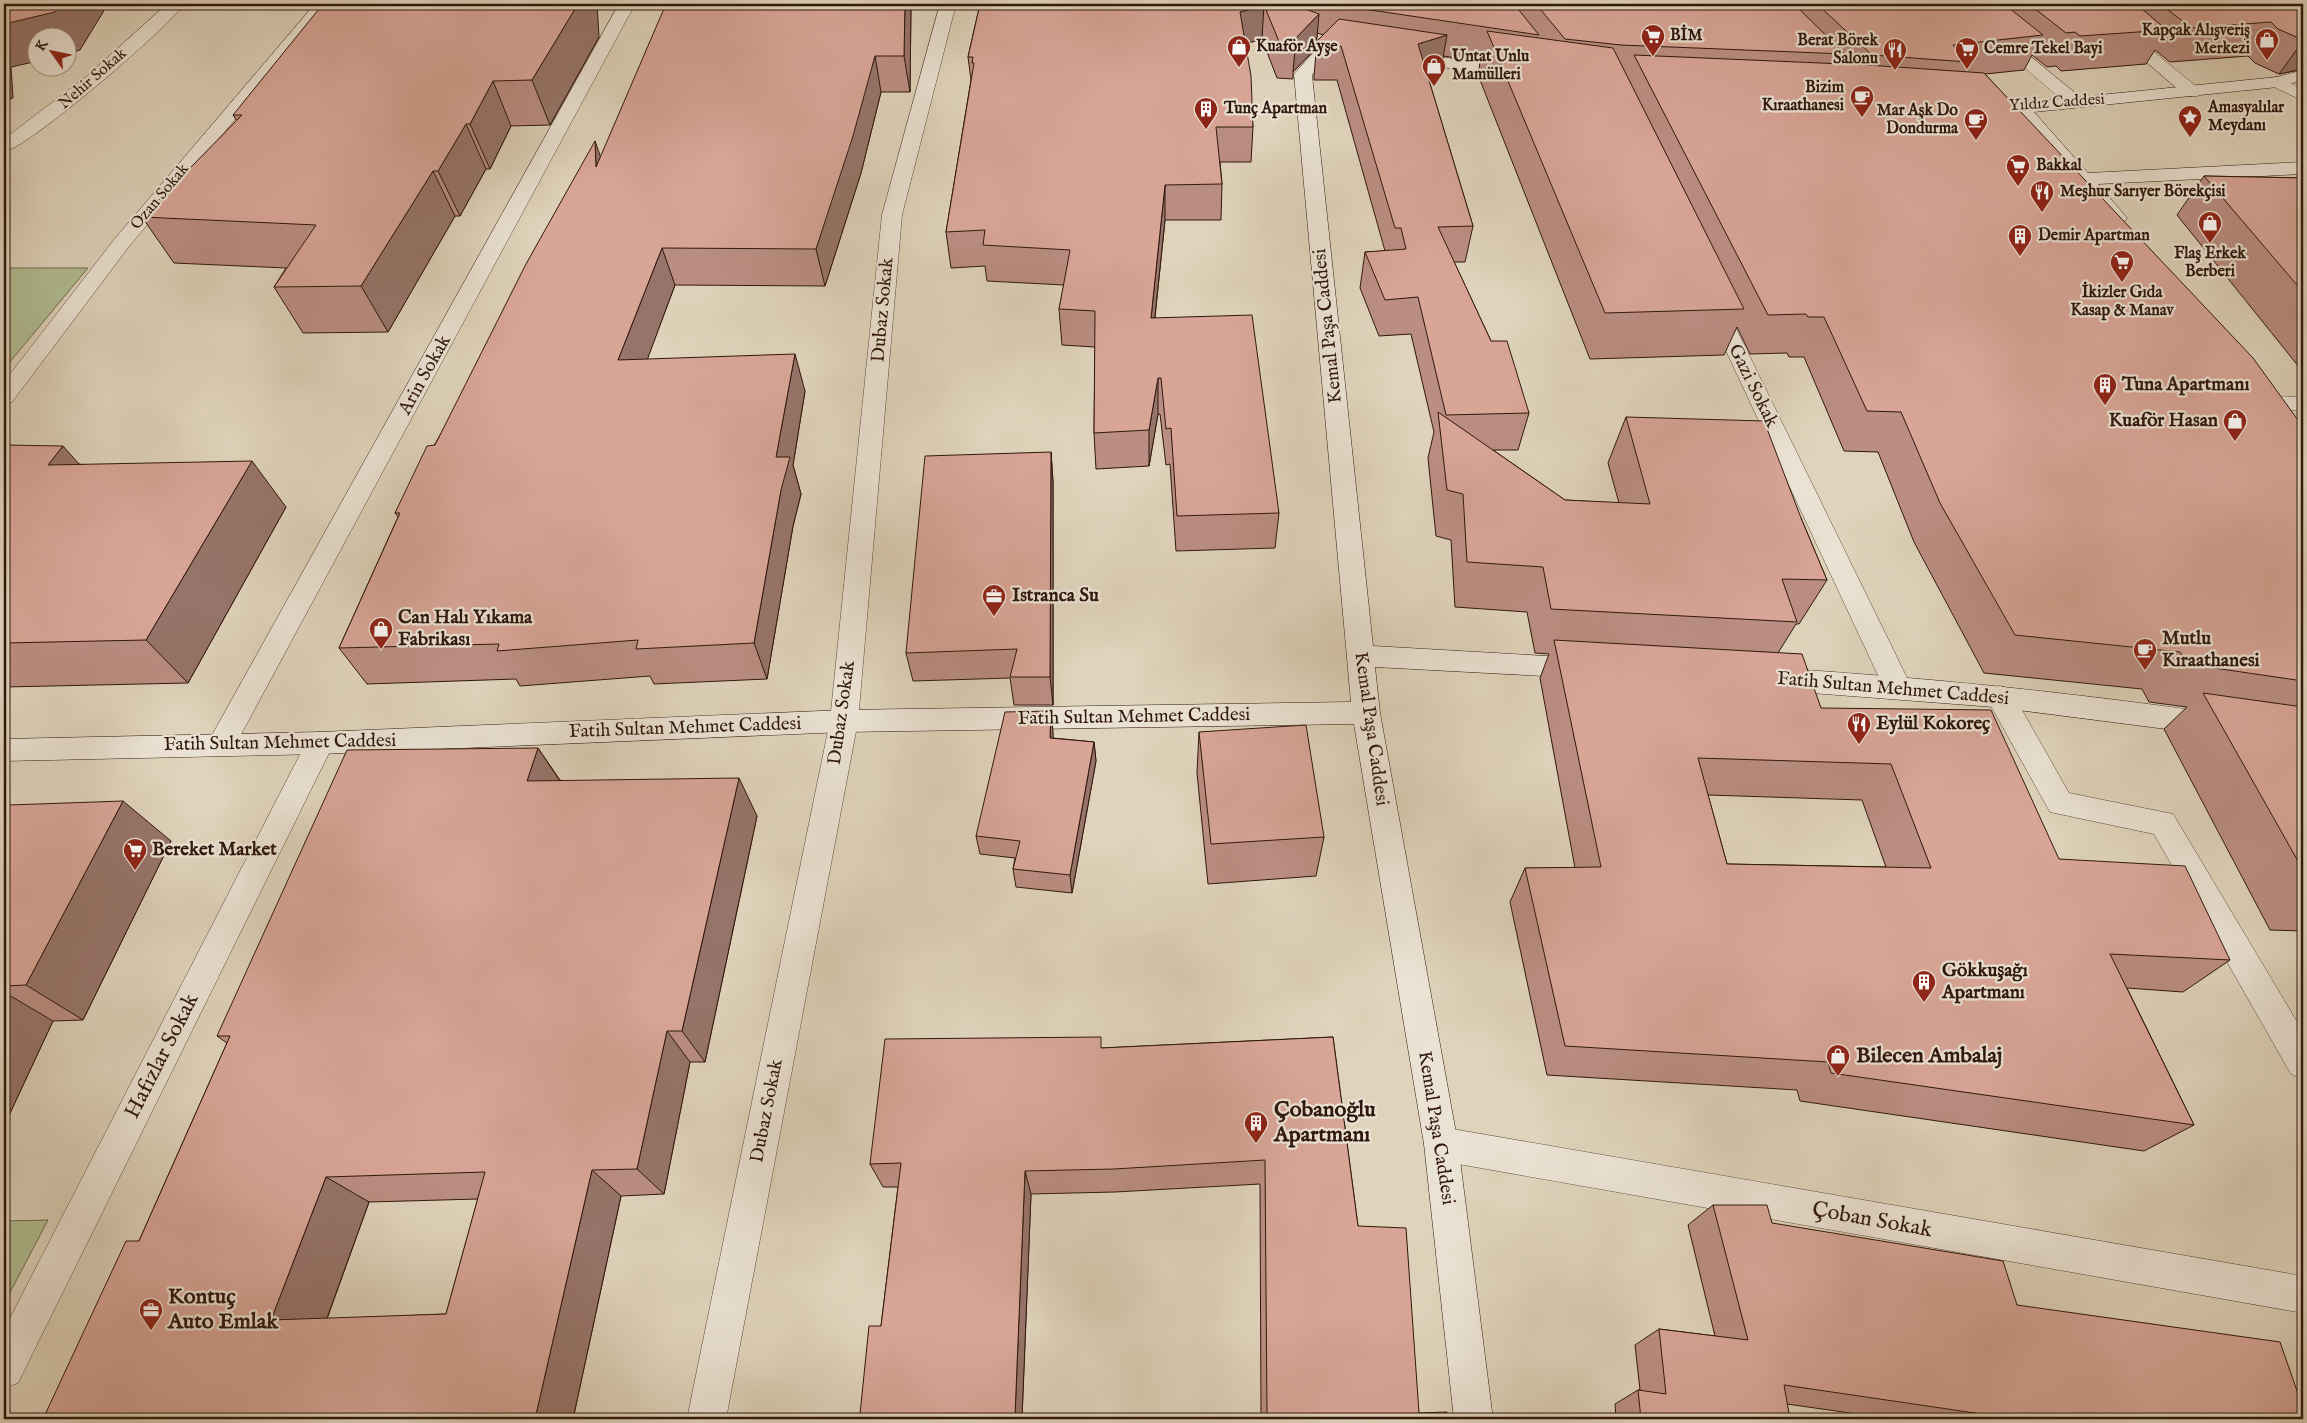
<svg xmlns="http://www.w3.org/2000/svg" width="2307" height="1423" font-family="'IM FELL English',serif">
	<rect width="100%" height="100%" fill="#dfd3bb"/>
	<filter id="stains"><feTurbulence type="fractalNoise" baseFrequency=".004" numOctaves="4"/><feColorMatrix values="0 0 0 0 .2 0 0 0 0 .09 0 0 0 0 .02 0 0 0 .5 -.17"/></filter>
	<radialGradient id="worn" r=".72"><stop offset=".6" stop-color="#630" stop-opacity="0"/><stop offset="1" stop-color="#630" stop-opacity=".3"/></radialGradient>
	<g fill="#b0bd92" stroke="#706a50">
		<path d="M10 268H88L4 369V274Z"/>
		<path d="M48 1220 4 1304V1221Z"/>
	</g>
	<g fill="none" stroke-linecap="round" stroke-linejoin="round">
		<g stroke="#5c4638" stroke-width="1">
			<path id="lane" d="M2000 686 2010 689 2069 793 2173 814 2303 1032V1079L2291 1074 2154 834 2050 812 1986 697 1990 689Z"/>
		</g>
		<g stroke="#5c4638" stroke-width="1">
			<g id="street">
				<path d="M167 4H184C167 29 29 147 4 152V139L87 76Z"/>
				<path d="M315 4H331L127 249 12 402 4 404V382L113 241Z"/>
				<path d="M619 4H635L231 753 221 756 211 753 207 745 211 737Z"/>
				<path d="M940 4H956L902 215 858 721 726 1419H687L830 721 882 215Z"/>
				<path d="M2079 4H2096L2198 88 2201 92 2198 96H2186Z"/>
				<path d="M2278 77 2303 89V101L2272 86 2269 82 2272 78Z"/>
				<path d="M1715 300 1722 302 1725 306 1911 686 1907 694 1897 697 1887 694 1883 686 1705 306 1708 302Z"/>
				<path d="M2270 396 2303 397V411L2262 408 2259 403 2262 398Z"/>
				<path d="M320 732 330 735 334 743 18 1383 4 1388V1330L310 735Z"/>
				<path d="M1441 1127 2303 1276V1313L1441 1161 1429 1156 1424 1144 1429 1132Z"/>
			</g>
		</g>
		<g stroke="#30170d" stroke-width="1">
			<g id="secondary">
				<path d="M1950 4H1967L2080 97 2277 77 2303 70V80L2278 87 2034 112 2088 173 2303 162V174L2098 184 2127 218 2124 222 2117 224 2110 222 2016 113 1974 109 1971 105 1974 101 1980 100 2021 103 2061 99Z"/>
				<path d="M1330 40 1336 41 1338 45 1312 75 1373 646 1581 658 1590 661 1594 668 1590 675 1581 678 1375 667 1380 713 1458 1144 1493 1419H1454L1424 1144 1354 724 844 732 320 754 4 761V739L320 732 844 710 1351 702 1294 74 1324 41Z"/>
				<path d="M1405 51 1516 69 1522 70 1525 74 1522 78 1516 79 1399 60 1397 56 1399 52Z"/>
				<path d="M1773 668C1920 677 2067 692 2213 713L2223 716 2227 724 2223 732 2213 735 1994 707 1773 690 1763 686 1760 679 1763 672Z"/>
			</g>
		</g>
		<use href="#lane" fill="#eae2d3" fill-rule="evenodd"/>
		<use href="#street" fill="#eae2d3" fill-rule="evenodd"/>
		<use href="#secondary" fill="#eae2d3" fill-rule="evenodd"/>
	</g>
	<g fill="#ba8e82" stroke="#30170d" fill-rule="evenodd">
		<path d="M911 4 910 92H881L861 173 825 286 675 285 647 359 805 391 793 465 801 494 793 526 767 679 654 684 650 676 520 686 516 679 367 684 339 648 398 517 395 513 601 157Z"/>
		<path d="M980 4H2303V69L2279 74 2255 63 2248 56 2170 62 2155 50 2146 64 2061 71 2056 66 2047 67 2032 55 2024 70 1985 74 2303 427V931L2270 930 2164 729 2187 707 2149 702 2142 689 1984 673 1914 542 1878 452 1844 451 1804 357H1789L1787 353 1750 354 1737 327 1724 355 1590 359 1478 75 1480 62 1444 56 1441 69 1427 74 1473 226 1465 262H1454L1491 341 1529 413 1518 450H1493L1565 500 1619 503 1608 463 1626 417 1801 518 1827 580 1799 624H1796L1778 653 1821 708 2059 859 2230 960 2183 992 2127 988 2194 1125 2144 1151 1800 1101 1797 1090 1547 1075 1510 902 1525 868H1575L1540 678 1549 654 1535 653 1527 612 1455 607 1451 540 1436 536 1428 458 1434 432 1411 334 1379 336 1360 288 1365 252 1385 251 1337 80H1314V76L1317 41 1323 35 1317 33 1316 48 1293 72V79L1277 78 1262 39 1245 44 1253 127 1251 162H1220L1222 184 1221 220H1165L1155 317 1279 513 1275 548 1176 551 1170 464 1166 465 1160 414H1158L1149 466 1096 469 1094 433 1095 347 1062 345 1059 309 1064 285 987 281 985 266 951 268 946 232 971 80 968 57ZM1708 795 1862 800 1886 867 1727 864Z"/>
		<path d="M599 37 550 125 511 126 490 169H486L460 216H455L388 332 303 333 274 287 286 268 174 263 142 217 237 121 233 115Z"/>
		<path d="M2303 77V85L2299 83Z"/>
		<path d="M2204 176 2303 178V372L2177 215Z"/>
		<path d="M4 445 79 464 286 507 188 683 4 687Z"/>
		<path d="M1051 452 1053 482V705H1014L1010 678 913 681 906 653Z"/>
		<path d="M1051 711 1053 738 1094 742 1096 761 1072 893 1016 887 1013 869 1015 858 980 854 976 836Z"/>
		<path d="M1199 732 1324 837 1316 876 1208 884 1197 773Z"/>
		<path d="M538 748 560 780 757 816 705 1062H690L664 1194 621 1196 573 1419H43L139 1241 227 1043 217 1036ZM478 1199 446 1314 327 1319 369 1202Z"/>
		<path d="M4 813 171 841 83 1020 53 1021 4 1126Z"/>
		<path d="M1333 1037 1358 1226 1419 1413 1448 1419H1177L1178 1416 1261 1415 1260 1184 1115 1192 1031 1194 1022 1416 1085 1418V1419H822L860 1414 881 1326 898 1187H883L870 1164 1102 1048Z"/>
		<path d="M1713 1205 1772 1223 2017 1305 2303 1419H1892L1787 1404 1790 1419H1616L1615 1404 1638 1390H1640L1635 1345 1659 1329 1715 1336 1688 1225Z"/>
	</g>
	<g fill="#97746a" stroke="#30170d">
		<path d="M60 4H108L80 50 68 54V38H38V61L11 67 13 98 4 100V24Z"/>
		<path d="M578 4H597L599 37 550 125 532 80Z"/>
		<path d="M905 4H911L910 92 904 56Z"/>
		<path d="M1264 5 1262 39 1238 46 1240 12Z"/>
		<path d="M1319 14 1316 48 1293 72 1296 38Z"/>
		<path d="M1447 35 1441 69 1412 79 1418 44Z"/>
		<path d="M2303 41V69L2279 74Z"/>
		<path d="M875 56 881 92 861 173 825 286 816 249Z"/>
		<path d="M493 81 511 126 490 169 470 124Z"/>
		<path d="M466 124 486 169 460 216 438 171Z"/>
		<path d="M595 141 608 178 596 167Z"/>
		<path d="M433 171 455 216 388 332 361 286Z"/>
		<path d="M1165 185V220L1151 354V318Z"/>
		<path d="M662 248 675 285 633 398 618 360Z"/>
		<path d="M795 354 805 391 793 465 801 494 793 526 767 679 754 643 781 490 776 457Z"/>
		<path d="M1158 378V414L1149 466V430Z"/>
		<path d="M63 446 104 492 48 465Z"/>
		<path d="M1051 452 1053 482V705L1050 677Z"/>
		<path d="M252 461 286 507 188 683 146 640Z"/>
		<path d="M1051 711 1053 731V757L1050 738Z"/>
		<path d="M1094 742 1096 761 1072 893 1070 875Z"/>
		<path d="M538 748 564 787 527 781Z"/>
		<path d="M739 778 757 816 705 1062 682 1031Z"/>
		<path d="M123 801 171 841 83 1020 26 985Z"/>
		<path d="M4 992 53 1021 4 1126Z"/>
		<path d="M667 1031 690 1062 664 1194 637 1169Z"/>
		<path d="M592 1170 621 1196 573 1419H535Z"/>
		<path d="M1025 1171 1031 1194 1022 1419 1015 1416Z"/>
		<path d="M326 1177 369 1202 319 1340 271 1320Z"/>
	</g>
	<g fill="#d8a597" stroke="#30170d" fill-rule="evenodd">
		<path d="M4 4H60L55 12 4 24Z"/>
		<path d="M323 4H578L532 80 493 81 470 124H466L438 171H433L361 286 274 287 316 225 142 217 242 115H233Z"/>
		<path d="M666 4H905L904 56H875L853 136 816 249 662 248 618 360 795 354 776 457H790L781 490 754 643 636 649 638 640 497 651 499 644 339 648 400 513H395L427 446 435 445 526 264 595 141 596 167Z"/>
		<path d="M980 4H1292L1319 14 1296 38V44H1280L1264 5 1240 12 1251 76 1253 127H1216L1222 184 1165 185 1151 318 1252 315 1279 513 1177 516 1171 428 1166 429 1161 378H1158L1149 430 1094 433 1095 311 1059 309 1070 250 983 245 985 230 946 232 974 63H972L973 57H968Z"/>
		<path d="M1333 4H1514L1539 35 1337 5Z"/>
		<path d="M1536 4H1794L1845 54 1621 45 1565 39Z"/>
		<path d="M1817 4H2004L2043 35 1953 45 1968 62 1872 55Z"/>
		<path d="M2029 4H2136L2167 30 2080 36 2075 32 2066 33Z"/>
		<path d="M2160 4H2303V40L2278 29 2271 22 2192 28Z"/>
		<path d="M1339 19 1447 35 1418 44 1473 226 1438 227 1491 341H1507L1529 413 1446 415 1418 297 1385 300 1365 252 1406 249 1401 228H1395L1341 46 1318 45 1317 41Z"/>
		<path d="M1487 31 1613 48 1744 309 1605 313Z"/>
		<path d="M1634 55 1867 65 1984 73 2253 358 2303 427V681L2187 664 2180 652 2015 635 1940 503 1901 412 1867 411 1824 317H1808L1806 314 1768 315Z"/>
		<path d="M2204 176 2303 178V292Z"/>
		<path d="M1438 412 1565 500 1650 504 1626 417 1764 421 1801 518 1827 580 1782 579 1797 622 1551 609 1543 567 1467 562 1463 494 1447 490Z"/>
		<path d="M4 445 63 446 48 465 252 461 146 640 4 643Z"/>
		<path d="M1051 452 1050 677H1010L1017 649 906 653 925 456Z"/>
		<path d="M1554 640 1802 654 1821 708 1991 710 2059 859 2185 866 2230 960 2110 954 2194 1125 1831 1073 1828 1062 1565 1046 1525 868 1601 867ZM1698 758 1891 764 1931 868 1727 864Z"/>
		<path d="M2203 693 2303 707V870Z"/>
		<path d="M1051 711 1050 738 1094 742 1070 875 1013 869 1020 841 976 836 1005 712Z"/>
		<path d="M1306 725 1324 837 1211 844 1199 732Z"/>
		<path d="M538 748 527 781 739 778 682 1031H667L637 1169 592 1170 535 1419H43L126 1241H139L230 1036H217L347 750ZM485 1172 446 1314 271 1320 326 1177Z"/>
		<path d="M123 801 26 985 4 986V813L9 805Z"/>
		<path d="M1101 1037V1048L1333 1037 1358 1226 1406 1228 1419 1413 1447 1412 1448 1419H1178V1416L1267 1414 1265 1160 1114 1169 1025 1171 1015 1416 1085 1418V1419H822L823 1414H860L869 1326H881L901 1163 870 1164 885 1039Z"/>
		<path d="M1713 1205H1767L1772 1223 2003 1261 2017 1305 2280 1342 2303 1408V1419H2016L1784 1385 1790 1419H1641L1638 1390 1666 1394 1659 1329 1748 1340Z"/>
	</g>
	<defs>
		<g id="supermarket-pin" transform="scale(1.25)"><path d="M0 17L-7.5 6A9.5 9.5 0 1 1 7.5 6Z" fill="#8f2418" stroke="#eae2d3"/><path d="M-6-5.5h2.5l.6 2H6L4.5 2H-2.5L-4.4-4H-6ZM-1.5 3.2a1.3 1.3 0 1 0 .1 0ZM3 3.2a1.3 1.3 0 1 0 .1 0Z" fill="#fff"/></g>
		<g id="shop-pin" transform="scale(1.25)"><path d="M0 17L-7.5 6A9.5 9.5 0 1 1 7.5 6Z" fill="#8f2418" stroke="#eae2d3"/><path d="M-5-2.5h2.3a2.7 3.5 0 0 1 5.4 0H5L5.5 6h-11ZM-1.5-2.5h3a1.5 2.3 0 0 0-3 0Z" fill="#fff"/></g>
		<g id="restaurant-pin" transform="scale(1.25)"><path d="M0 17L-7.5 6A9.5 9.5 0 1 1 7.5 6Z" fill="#8f2418" stroke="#eae2d3"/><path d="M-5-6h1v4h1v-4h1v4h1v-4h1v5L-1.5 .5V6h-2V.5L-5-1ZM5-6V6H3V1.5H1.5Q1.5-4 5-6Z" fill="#fff"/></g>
		<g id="cafe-pin" transform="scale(1.25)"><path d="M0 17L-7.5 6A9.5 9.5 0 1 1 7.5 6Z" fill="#8f2418" stroke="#eae2d3"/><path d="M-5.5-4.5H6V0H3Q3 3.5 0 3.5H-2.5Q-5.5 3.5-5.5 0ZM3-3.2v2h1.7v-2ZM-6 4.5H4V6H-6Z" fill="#fff"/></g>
		<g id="building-pin" transform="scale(1.25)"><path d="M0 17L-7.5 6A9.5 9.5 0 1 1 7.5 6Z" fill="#8f2418" stroke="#eae2d3"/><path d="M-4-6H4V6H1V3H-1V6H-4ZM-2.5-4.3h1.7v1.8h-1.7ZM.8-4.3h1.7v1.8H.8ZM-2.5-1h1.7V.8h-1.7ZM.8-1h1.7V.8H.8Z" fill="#fff"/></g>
		<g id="sight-pin" transform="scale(1.25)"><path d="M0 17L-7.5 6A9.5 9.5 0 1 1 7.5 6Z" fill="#8f2418" stroke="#eae2d3"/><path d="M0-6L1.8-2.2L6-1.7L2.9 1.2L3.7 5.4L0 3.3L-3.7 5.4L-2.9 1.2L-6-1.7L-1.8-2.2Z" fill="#fff"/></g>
		<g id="office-pin" transform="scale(1.25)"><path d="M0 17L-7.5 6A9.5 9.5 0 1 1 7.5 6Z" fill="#8f2418" stroke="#eae2d3"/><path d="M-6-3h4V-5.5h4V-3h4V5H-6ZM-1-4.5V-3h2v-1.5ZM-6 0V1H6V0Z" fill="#fff"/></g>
	</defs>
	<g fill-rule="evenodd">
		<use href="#supermarket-pin" x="1653" y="36"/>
		<use href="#shop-pin" x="2267" y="40"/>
		<use href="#shop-pin" x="1239" y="47"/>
		<use href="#supermarket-pin" x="1967" y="49"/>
		<use href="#restaurant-pin" x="1895" y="50"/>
		<use href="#shop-pin" x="1434" y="66"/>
		<use href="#cafe-pin" x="1862" y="97"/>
		<use href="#building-pin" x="1206" y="109"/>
		<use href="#sight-pin" x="2190" y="117"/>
		<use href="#cafe-pin" x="1976" y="120"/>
		<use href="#supermarket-pin" x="2018" y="166"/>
		<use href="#restaurant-pin" x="2042" y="192"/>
		<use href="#shop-pin" x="2210" y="223"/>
		<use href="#building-pin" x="2020" y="236"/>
		<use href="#supermarket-pin" x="2122" y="262"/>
		<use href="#building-pin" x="2105" y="385"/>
		<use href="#shop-pin" x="2235" y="421"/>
		<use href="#office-pin" x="994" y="596"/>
		<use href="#shop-pin" x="381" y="629"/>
		<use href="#cafe-pin" x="2145" y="650"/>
		<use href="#restaurant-pin" x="1859" y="724"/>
		<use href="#supermarket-pin" x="135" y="850"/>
		<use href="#building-pin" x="1924" y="982"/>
		<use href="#shop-pin" x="1838" y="1056"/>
		<use href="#building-pin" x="1256" y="1123"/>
		<use href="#office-pin" x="151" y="1310"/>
	</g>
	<g text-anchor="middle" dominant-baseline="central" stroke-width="4.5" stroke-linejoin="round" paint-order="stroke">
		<g font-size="16" font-weight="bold" fill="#30170d" stroke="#eae2d3" text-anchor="start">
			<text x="2250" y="31" text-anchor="end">Kapçak Alışveriş<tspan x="2250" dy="18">Merkezi</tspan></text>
			<text x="1670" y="36">BİM</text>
			<text x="1878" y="41" text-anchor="end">Berat Börek<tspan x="1878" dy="18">Salonu</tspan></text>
			<text x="1256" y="47">Kuaför Ayşe</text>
			<text x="1984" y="49">Cemre Tekel Bayi</text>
			<text x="1452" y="57">Untat Unlu<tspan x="1452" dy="18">Mamülleri</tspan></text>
			<text x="1844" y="88" text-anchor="end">Bizim<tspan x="1844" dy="18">Kıraathanesi</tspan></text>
			<text x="2208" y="108">Amasyalılar<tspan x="2208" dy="18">Meydanı</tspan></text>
			<text x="1224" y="109">Tunç Apartman</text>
			<text x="1958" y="111" text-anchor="end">Mar Aşk Do<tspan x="1958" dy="18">Dondurma</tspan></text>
			<text x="2036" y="166">Bakkal</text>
			<text x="2060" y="192">Meşhur Sarıyer Börekçisi</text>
			<text x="2038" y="236">Demir Apartman</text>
			<text x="2210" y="254" text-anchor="middle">Flaş Erkek<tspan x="2210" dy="18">Berberi</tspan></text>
			<text x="2122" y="293" text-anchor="middle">İkizler Gıda<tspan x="2122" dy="18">Kasap &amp; Manav</tspan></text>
		</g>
		<g font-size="16" fill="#30170d" stroke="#eae2d3">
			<text transform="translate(93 79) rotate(-41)">Nehir Sokak</text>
			<text transform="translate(2057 103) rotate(-4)">Yıldız Caddesi</text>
			<text transform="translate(160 197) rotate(-50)">Ozan Sokak</text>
		</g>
		<g font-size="19" fill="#30170d" stroke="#eae2d3">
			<text transform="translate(883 310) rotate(-85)">Dubaz Sokak</text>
			<text transform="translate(1328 326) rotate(-96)">Kemal Paşa Caddesi</text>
			<text transform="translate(425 375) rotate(-61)">Arin Sokak</text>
			<text transform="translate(1753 386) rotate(64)">Gazi Sokak</text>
			<text transform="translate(1893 689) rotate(5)">Fatih Sultan Mehmet Caddesi</text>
			<text transform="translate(842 713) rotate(-82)">Dubaz Sokak</text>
			<text transform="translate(1134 717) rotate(-1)">Fatih Sultan Mehmet Caddesi</text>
			<text transform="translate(685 728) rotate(-2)">Fatih Sultan Mehmet Caddesi</text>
			<text transform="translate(1371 729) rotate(82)">Kemal Paşa Caddesi</text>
			<text transform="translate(280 743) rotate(-1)">Fatih Sultan Mehmet Caddesi</text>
			<text transform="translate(767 1111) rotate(-79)">Dubaz Sokak</text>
			<text transform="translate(1436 1128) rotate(81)">Kemal Paşa Caddesi</text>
		</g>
		<g font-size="19" font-weight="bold" fill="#30170d" stroke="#eae2d3" text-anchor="start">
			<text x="2122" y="385">Tuna Apartmanı</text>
			<text x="2218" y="421" text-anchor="end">Kuaför Hasan</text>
			<text x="1012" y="596">Istranca Su</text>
			<text x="398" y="618">Can Halı Yıkama<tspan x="398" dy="22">Fabrikası</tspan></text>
			<text x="2162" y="639">Mutlu<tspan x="2162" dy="22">Kıraathanesi</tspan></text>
			<text x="1876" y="724">Eylül Kokoreç</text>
			<text x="152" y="850">Bereket Market</text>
			<text x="1942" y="971">Gökkuşağı<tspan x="1942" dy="22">Apartmanı</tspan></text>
		</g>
		<g font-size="22" fill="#30170d" stroke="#eae2d3">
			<text transform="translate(162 1056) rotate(-63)">Hafızlar Sokak</text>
			<text transform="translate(1872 1220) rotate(10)">Çoban Sokak</text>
		</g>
		<g font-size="22" font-weight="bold" fill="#30170d" stroke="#eae2d3" text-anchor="start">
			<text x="1856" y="1056">Bilecen Ambalaj</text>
			<text x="1274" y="1110">Çobanoğlu<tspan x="1274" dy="25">Apartmanı</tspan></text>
			<text x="168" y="1297">Kontuç<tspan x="168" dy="25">Auto Emlak</tspan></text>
		</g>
	</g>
	<rect width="2307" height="1423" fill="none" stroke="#dfd3bb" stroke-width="20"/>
	<rect x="5" y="5" width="2297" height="1413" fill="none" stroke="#30170d" stroke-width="2.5"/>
	<rect x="10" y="10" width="2287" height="1403" fill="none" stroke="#30170d"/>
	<g transform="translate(52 52) rotate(303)"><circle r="24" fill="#eae2d3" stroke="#a09184"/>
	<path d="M0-4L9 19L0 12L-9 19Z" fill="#8f2418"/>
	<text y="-8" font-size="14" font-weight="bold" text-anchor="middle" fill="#30170d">K</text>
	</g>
	<rect width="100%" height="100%" filter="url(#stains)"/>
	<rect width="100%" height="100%" fill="url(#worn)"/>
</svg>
